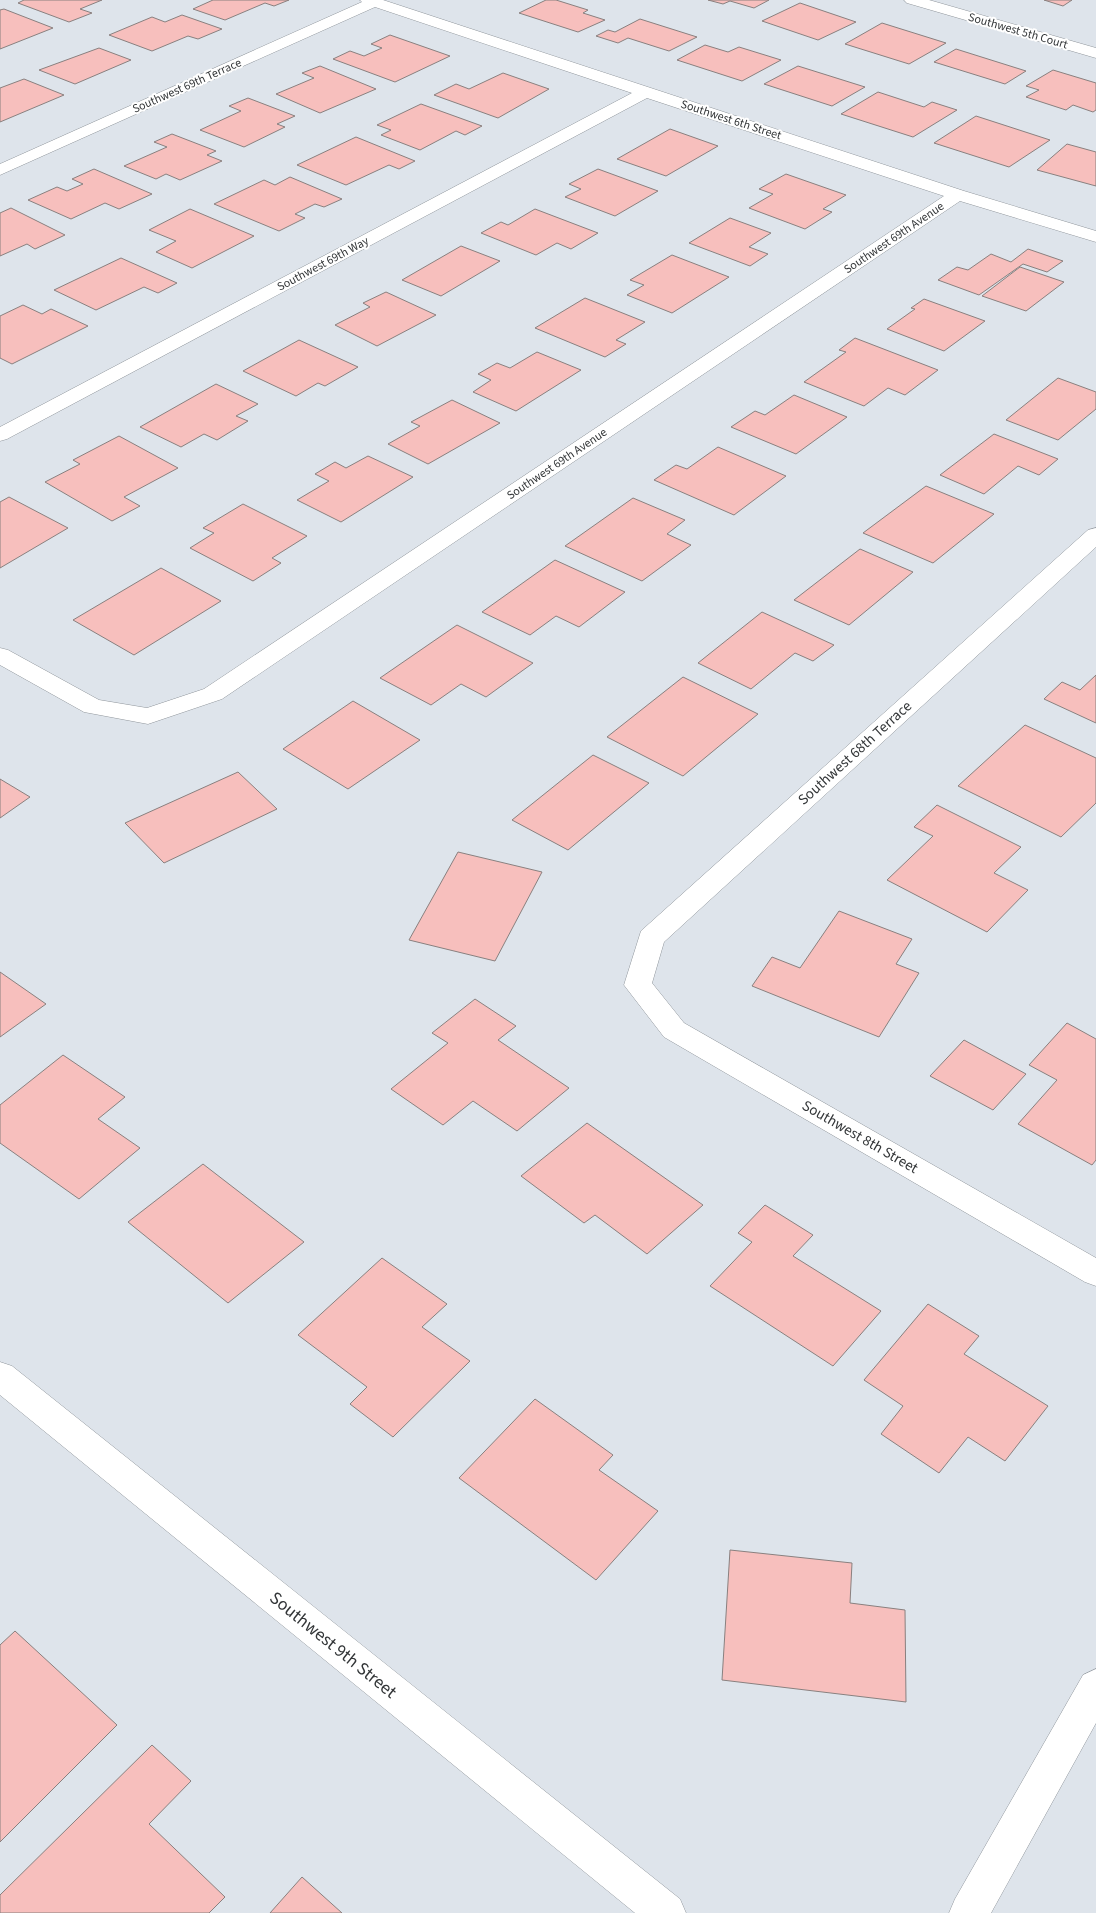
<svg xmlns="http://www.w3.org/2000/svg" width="1096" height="1913" font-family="'Source Sans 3',sans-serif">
	<rect width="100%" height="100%" fill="#dee4eb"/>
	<g fill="#f7bfbd" stroke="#89807f">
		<path d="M24 0H102L80 9 92 13 69 22 18 3Z"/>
		<path d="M213 0H289L274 6 265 3 225 20 193 9Z"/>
		<path d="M546 0H556L588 10 583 13 605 20 578 32 519 13Z"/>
		<path d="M708 0H769L754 8 730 1 723 4Z"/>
		<path d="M1044 0H1072L1063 6Z"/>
		<path d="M800 3 856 22 818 40 762 21Z"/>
		<path d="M4 9 53 28 0 49V10Z"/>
		<path d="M182 15 222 29 198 39 188 36 152 51 109 35 152 17 165 22Z"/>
		<path d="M640 19 697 37 669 51 628 38 618 43 596 36 608 30 615 32Z"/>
		<path d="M882 23 946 43 909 64 845 44Z"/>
		<path d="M390 35 450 56 395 82 333 59 350 51 364 56 382 48 371 44Z"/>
		<path d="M705 45 728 52 739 47 781 60 742 81 677 60Z"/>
		<path d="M99 48 131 60 75 84 39 70Z"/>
		<path d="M956 49 1026 71 1005 84 934 62Z"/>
		<path d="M320 66 376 89 320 113 276 94 314 78 302 73Z"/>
		<path d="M798 66 865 87 832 106 764 84Z"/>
		<path d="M1053 70 1096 83V110L1093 112 1073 105 1066 110 1026 97 1039 90 1026 86Z"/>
		<path d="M503 73 549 89 498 118 434 95 456 84 469 89Z"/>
		<path d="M24 79 64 95 0 122V88Z"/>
		<path d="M878 92 924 107 932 102 957 110 913 137 841 114Z"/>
		<path d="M248 98 295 116 277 124 285 127 244 147 200 130 241 111 229 106Z"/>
		<path d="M421 104 482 126 465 135 456 131 420 150 381 135 391 130 377 125Z"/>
		<path d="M976 116 1050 140 1009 167 934 143Z"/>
		<path d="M670 129 718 146 666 176 617 159Z"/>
		<path d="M172 134 216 151 207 155 222 161 180 180 166 174 156 179 124 166 167 147 154 142Z"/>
		<path d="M356 137 415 161 399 169 389 165 346 185 297 165Z"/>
		<path d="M1067 144 1096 152V186L1037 170Z"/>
		<path d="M94 169 152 194 119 209 105 203 71 219 28 200 57 187 67 191 83 184 72 179Z"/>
		<path d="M598 169 658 191 615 216 565 197 581 189 569 184Z"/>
		<path d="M786 174 846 195 823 209 832 212 805 229 749 208 773 194 759 189Z"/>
		<path d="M290 177 342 199 324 207 315 204 295 214 305 218 279 231 214 204 264 180 275 185Z"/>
		<path d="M11 208 65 235 35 249 27 244 0 256V213Z"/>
		<path d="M190 209 254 236 192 268 156 252 176 241 149 230Z"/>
		<path d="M535 209 598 233 571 249 557 243 536 255 481 233 501 222 508 225Z"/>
		<path d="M730 218 771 233 749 247 768 254 750 266 689 243Z"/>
		<path d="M461 246 500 261 441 296 402 280Z"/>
		<path d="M1028 249 1063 261 1047 272 1023 264 979 295 938 280 957 267 968 270 991 254 1011 262Z"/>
		<path d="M672 255 729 277 672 313 627 295 644 285 630 280Z"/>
		<path d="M121 258 177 283 158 293 144 287 96 310 54 290Z"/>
		<path d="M1020 267 1064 282 1026 311 982 296Z"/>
		<path d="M386 292 436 315 377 346 335 325 370 307 363 303Z"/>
		<path d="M585 298 645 322 616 340 626 344 605 357 535 328Z"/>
		<path d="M924 299 985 321 944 351 887 329 915 309 911 308Z"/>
		<path d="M23 305 42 314 51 309 88 326 12 364 0 358V316Z"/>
		<path d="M855 338 938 370 905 395 888 388 864 406 804 382 846 352 839 350Z"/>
		<path d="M299 340 358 367 325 386 318 383 296 396 243 371Z"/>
		<path d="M537 352 581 370 516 411 473 392 491 380 478 374 497 363 510 368Z"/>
		<path d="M1058 378 1096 392V409L1058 440 1006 420Z"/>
		<path d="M216 384 258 404 236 416 248 421 217 440 204 434 181 447 140 427Z"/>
		<path d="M794 395 847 417 796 454 731 427 755 411 765 415Z"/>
		<path d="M452 400 500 423 428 464 388 444 420 426 411 422Z"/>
		<path d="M994 434 1058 459 1039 475 1018 466 984 494 940 475Z"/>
		<path d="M119 436 178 468 124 497 140 506 112 521 45 482 80 464 73 460Z"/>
		<path d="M718 447 786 476 734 515 654 480 676 465 687 469Z"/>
		<path d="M368 456 413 477 341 522 297 500 329 481 315 474 335 462 346 468Z"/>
		<path d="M926 486 994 514 933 563 863 533Z"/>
		<path d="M9 497 68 528 0 568V502Z"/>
		<path d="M633 498 685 520 667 534 691 545 642 581 565 546Z"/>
		<path d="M243 504 307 536 272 558 281 563 253 581 190 548 214 533 203 528Z"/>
		<path d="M860 549 913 572 849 625 794 600Z"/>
		<path d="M555 560 625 592 579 627 556 616 530 635 482 612Z"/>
		<path d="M161 568 221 601 134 655 73 620Z"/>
		<path d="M762 612 834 645 813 661 795 653 751 689 698 663Z"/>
		<path d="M457 625 533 663 486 697 461 684 431 705 380 678Z"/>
		<path d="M1096 675V723L1044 699 1062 682 1080 690Z"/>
		<path d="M683 677 758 714 683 776 607 737Z"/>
		<path d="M353 701 420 740 348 789 283 749Z"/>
		<path d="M1025 725 1096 758V803L1061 837 958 786Z"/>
		<path d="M593 755 649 783 568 850 512 820Z"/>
		<path d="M238 772 277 809 164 863 125 823Z"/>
		<path d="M0 779 30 797 0 818Z"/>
		<path d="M937 805 1021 847 994 873 1028 890 987 932 887 880 933 836 914 827Z"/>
		<path d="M458 852 542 872 495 961 409 940Z"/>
		<path d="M839 911 912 939 896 964 919 973 879 1037 752 986 772 957 800 968Z"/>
		<path d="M0 972 46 1004 0 1037Z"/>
		<path d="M475 999 516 1026 498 1040 569 1088 517 1131 473 1101 443 1125 391 1089 448 1043 432 1033Z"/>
		<path d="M1067 1023 1096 1039V1160L1092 1165 1018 1124 1057 1080 1029 1065Z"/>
		<path d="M964 1040 1026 1074 993 1110 930 1076Z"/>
		<path d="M63 1055 125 1097 98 1119 140 1148 79 1199 0 1143V1105Z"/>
		<path d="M587 1123 703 1205 647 1254 595 1215 584 1223 521 1176Z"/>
		<path d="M203 1164 304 1242 228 1303 128 1222Z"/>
		<path d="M765 1205 813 1235 793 1256 881 1311 833 1366 710 1286 752 1242 738 1233Z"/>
		<path d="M382 1258 447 1304 422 1327 470 1361 393 1437 350 1404 367 1387 298 1335Z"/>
		<path d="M928 1304 979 1336 964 1354 1048 1406 1005 1461 968 1437 939 1473 881 1434 903 1406 864 1380Z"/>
		<path d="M535 1399 613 1455 599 1470 658 1511 596 1580 459 1478Z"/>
		<path d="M730 1550 852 1563 850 1603 905 1610 906 1702 722 1680Z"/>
		<path d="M15 1631 117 1725 0 1842V1645Z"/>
		<path d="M152 1745 191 1781 149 1824 225 1897 209 1913H0V1895Z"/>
		<path d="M302 1877 342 1913H270Z"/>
	</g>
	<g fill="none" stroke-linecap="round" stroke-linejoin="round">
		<g stroke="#90969c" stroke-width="1">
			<g id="minor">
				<path d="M360 0H383L964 191 1096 231V242L960 201 222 699 148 724 84 712 0 665V648L8 650 99 700 147 708 204 689 944 196 647 98 7 439 0 441V427L632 93 375 7 0 175V164L362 2Z"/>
				<path d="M904 0H929L1096 48V58L907 3Z"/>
				<path d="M1096 528V547L664 942 652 983 684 1023 1096 1258V1286L1085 1282 664 1037 624 985 641 931 1088 530Z"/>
				<path d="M0 1362 12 1366 680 1899 686 1913H635L0 1395Z"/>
				<path d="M1096 1669V1723L991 1913H949L955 1899 1083 1675Z"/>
			</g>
		</g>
		<use href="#minor" fill="#fff" fill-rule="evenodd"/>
	</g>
	<g text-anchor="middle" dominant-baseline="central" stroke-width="4" stroke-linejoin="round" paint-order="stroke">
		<g font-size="12" fill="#333638" stroke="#fff">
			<text transform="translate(1018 31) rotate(16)">Southwest 5th Court</text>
			<text transform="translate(187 86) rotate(-24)">Southwest 69th Terrace</text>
			<text transform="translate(731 120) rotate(18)">Southwest 6th Street</text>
			<text transform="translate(894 238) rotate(-34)">Southwest 69th Avenue</text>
			<text transform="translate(323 264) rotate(-28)">Southwest 69th Way</text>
			<text transform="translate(557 464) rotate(-34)">Southwest 69th Avenue</text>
		</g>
		<g font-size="15" fill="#333638" stroke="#fff">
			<text transform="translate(855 753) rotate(-42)">Southwest 68th Terrace</text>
			<text transform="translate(860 1137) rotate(30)">Southwest 8th Street</text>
		</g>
		<g font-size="18" fill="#333638" stroke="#fff">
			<text transform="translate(333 1645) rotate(39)">Southwest 9th Street</text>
		</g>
	</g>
</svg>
